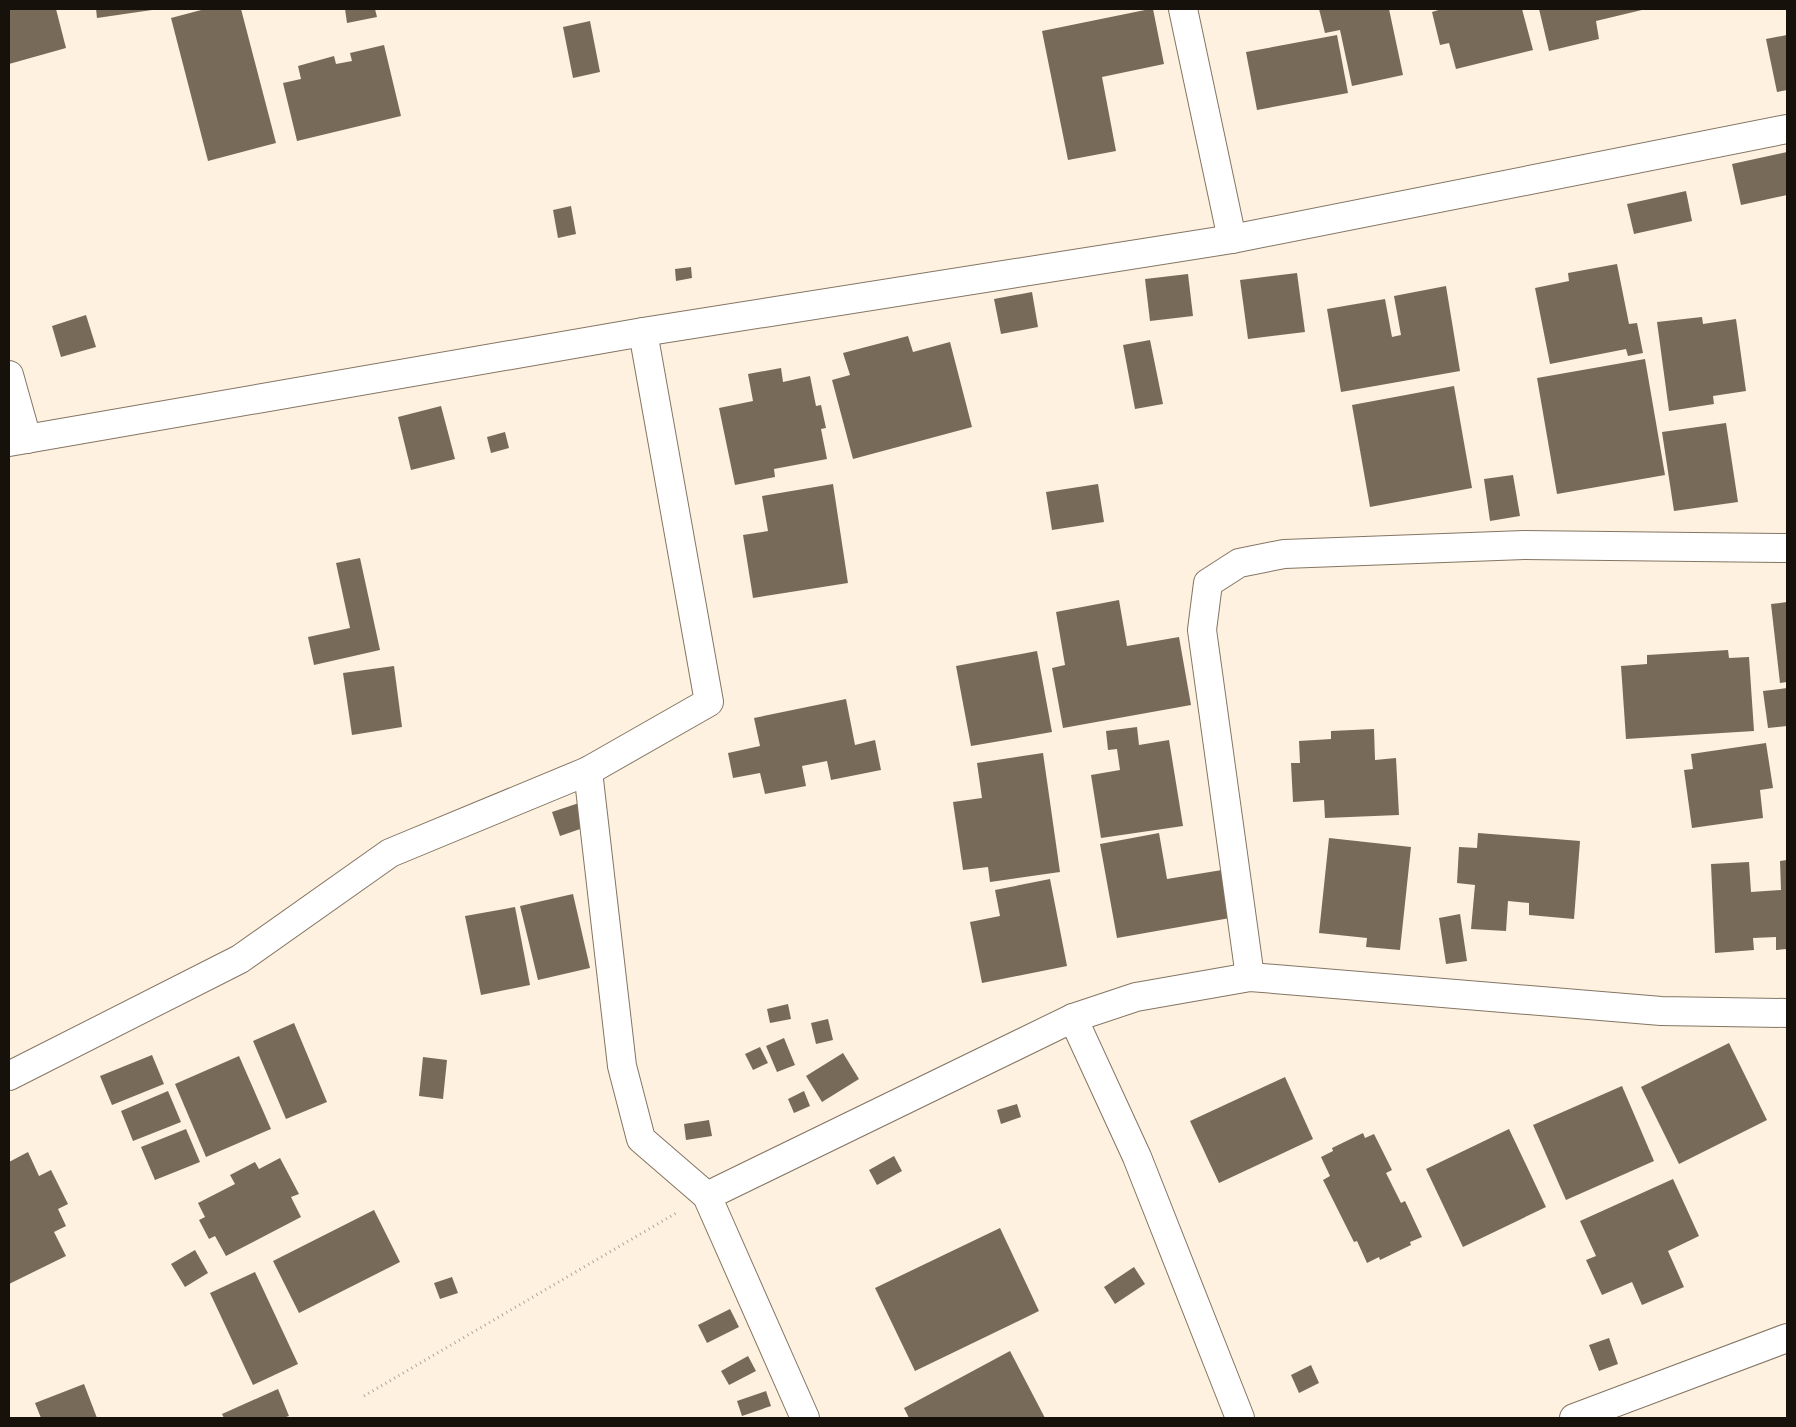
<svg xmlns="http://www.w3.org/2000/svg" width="1796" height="1427" font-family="'Public Sans',sans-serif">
	<rect width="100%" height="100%" fill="#fef1e0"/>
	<g fill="#786a58">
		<path d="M9 9H56L66 48 9 64Z"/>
		<path d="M96 9H152V10L97 18Z"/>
		<path d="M205 9H241L276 143 208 161 171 18Z"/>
		<path d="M345 9H375L377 17 347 23Z"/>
		<path d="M1150 9H1153L1164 64 1102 77 1116 151 1068 160 1042 31Z"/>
		<path d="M1319 9H1389L1403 75 1352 86 1340 30 1325 33Z"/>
		<path d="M1442 9H1522L1533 50 1456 69 1449 43 1440 45 1432 12Z"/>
		<path d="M1539 9H1646L1596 21 1599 39 1549 51Z"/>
		<path d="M590 21 600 72 573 78 563 27Z"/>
		<path d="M1337 35 1348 93 1257 110 1246 52Z"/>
		<path d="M1787 35V90L1777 92 1766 39Z"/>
		<path d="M384 45 401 116 297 141 283 83 301 79 298 66 334 56 336 64 352 61 350 53Z"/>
		<path d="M1787 152V195L1741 205 1732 164Z"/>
		<path d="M1686 191 1692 221 1634 234 1627 204Z"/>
		<path d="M571 206 576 234 558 238 553 210Z"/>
		<path d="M1617 264 1629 324 1637 323 1643 353 1628 356 1626 349 1550 364 1535 288 1569 281 1568 273Z"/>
		<path d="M691 267 692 278 676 281 675 269Z"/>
		<path d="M1297 273 1305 332 1248 339 1240 280Z"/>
		<path d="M1188 274 1193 316 1150 321 1145 279Z"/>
		<path d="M1446 286 1460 371 1341 392 1327 309 1385 299 1392 337 1401 335 1394 296Z"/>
		<path d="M1032 292 1038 327 1001 334 994 299Z"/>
		<path d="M86 315 96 347 61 357 52 326Z"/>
		<path d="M1702 317 1703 324 1736 319 1746 391 1713 396 1714 404 1669 411 1657 322Z"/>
		<path d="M908 336 913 352 950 342 972 427 853 459 832 380 850 375 843 353Z"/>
		<path d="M1150 340 1163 404 1135 409 1123 345Z"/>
		<path d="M1645 359 1665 475 1557 494 1537 378Z"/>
		<path d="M781 368 783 382 810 376 816 406 821 405 826 428 821 429 827 459 774 469 775 477 735 485 719 408 753 401 748 374Z"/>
		<path d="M1454 386 1472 488 1370 507 1352 405Z"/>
		<path d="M441 406 455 459 411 470 398 417Z"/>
		<path d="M1726 423 1738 502 1674 511 1662 432Z"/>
		<path d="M505 432 509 448 491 453 487 437Z"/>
		<path d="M1513 475 1520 516 1490 521 1484 479Z"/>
		<path d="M833 484 848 583 753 598 743 535 768 531 762 496Z"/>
		<path d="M1098 484 1104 522 1052 530 1046 492Z"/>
		<path d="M360 558 380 650 314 665 308 637 350 628 336 563Z"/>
		<path d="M1119 600 1127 646 1179 637 1191 705 1063 728 1052 668 1065 665 1056 612Z"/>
		<path d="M1787 602V682L1780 683 1771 604Z"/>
		<path d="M1728 650 1729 658 1749 657 1754 731 1626 739 1621 666 1647 664V655Z"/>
		<path d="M1037 651 1052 732 971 746 956 666Z"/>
		<path d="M394 666 402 727 352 735 343 673Z"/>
		<path d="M1787 688V726L1768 728 1763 691Z"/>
		<path d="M846 699 855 745 875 740 881 770 831 780 827 761 802 766 806 786 765 794 760 773 733 778 728 753 760 746 754 718Z"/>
		<path d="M1137 727 1139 745 1169 740 1183 826 1101 838 1091 775 1120 770 1117 749 1108 750 1106 731Z"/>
		<path d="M1374 729 1375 760 1396 758 1399 815 1325 818 1324 800 1293 802 1291 763H1300L1299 741 1331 739V731Z"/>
		<path d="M1766 743 1773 788 1760 790 1763 818 1692 828 1684 770 1693 769 1691 754Z"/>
		<path d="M1043 753 1060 872 990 882 988 867 963 870 953 802 982 798 977 763Z"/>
		<path d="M579 803 586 827 560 836 552 812Z"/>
		<path d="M1159 833 1167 879 1222 870 1230 918 1117 938 1100 844Z"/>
		<path d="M1478 833 1580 841 1574 919 1529 915V903L1508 901 1506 931 1471 929 1475 885 1457 883 1459 847 1477 848Z"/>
		<path d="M1329 838 1411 847 1400 950 1366 947 1367 938 1319 933Z"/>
		<path d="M1787 860V949L1776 950V937L1753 938 1754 950 1715 953 1711 864 1749 862 1751 892 1781 890 1780 861Z"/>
		<path d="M1050 879 1067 966 982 983 970 922 1000 916 995 890Z"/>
		<path d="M573 894 590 968 538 980 520 906Z"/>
		<path d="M515 907 530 985 481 995 465 916Z"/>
		<path d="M1460 914 1467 961 1446 964 1439 918Z"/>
		<path d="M788 1004 791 1019 770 1023 767 1009Z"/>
		<path d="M828 1019 833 1040 816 1044 811 1023Z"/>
		<path d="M294 1023 327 1102 286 1119 253 1041Z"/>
		<path d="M784 1038 795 1065 777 1072 766 1046Z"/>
		<path d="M1729 1043 1767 1120 1679 1164 1641 1087Z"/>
		<path d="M760 1047 768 1063 753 1070 745 1054Z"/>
		<path d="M843 1053 859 1079 822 1102 806 1076Z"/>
		<path d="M152 1055 164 1084 112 1105 100 1076Z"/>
		<path d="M239 1056 271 1129 206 1157 175 1084Z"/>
		<path d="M423 1057 447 1060 443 1099 419 1096Z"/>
		<path d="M1285 1077 1313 1139 1219 1183 1190 1121Z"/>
		<path d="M1622 1086 1654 1161 1566 1200 1533 1125Z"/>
		<path d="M168 1091 181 1122 133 1141 121 1111Z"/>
		<path d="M804 1091 810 1106 794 1113 788 1099Z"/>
		<path d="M1017 1104 1021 1117 1001 1124 997 1110Z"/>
		<path d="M709 1120 712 1136 686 1140 684 1124Z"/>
		<path d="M186 1129 200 1162 155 1180 141 1147Z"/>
		<path d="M1509 1129 1546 1207 1463 1247 1426 1169Z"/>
		<path d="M1363 1133 1365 1138 1374 1134 1392 1170 1386 1173 1401 1203 1405 1201 1422 1237 1410 1242 1411 1245 1380 1260 1379 1257 1367 1263 1357 1241 1354 1242 1323 1180 1330 1176 1321 1157 1333 1151 1332 1148Z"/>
		<path d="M28 1152 39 1176 51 1170 68 1204 58 1209 66 1226 54 1232 66 1256 9 1284V1162Z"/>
		<path d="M894 1156 902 1171 877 1185 869 1170Z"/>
		<path d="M280 1158 299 1194 291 1197 301 1217 226 1256 215 1236 209 1239 199 1220 205 1217 198 1203 235 1184 230 1175 255 1162 259 1169Z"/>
		<path d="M1673 1179 1699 1236 1668 1251 1684 1287 1642 1305 1632 1282 1602 1295 1586 1260 1596 1256 1580 1221Z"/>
		<path d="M374 1210 400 1262 299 1313 273 1261Z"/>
		<path d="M1000 1228 1039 1311 915 1371 875 1288Z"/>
		<path d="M195 1250 208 1273 185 1287 171 1264Z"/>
		<path d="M1134 1267 1145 1284 1115 1304 1104 1287Z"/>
		<path d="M255 1272 298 1364 253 1385 210 1293Z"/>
		<path d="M452 1277 458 1293 440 1299 434 1283Z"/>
		<path d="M730 1309 739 1327 707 1343 698 1325Z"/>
		<path d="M1609 1338 1618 1364 1599 1371 1589 1345Z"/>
		<path d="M1010 1351 1045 1418H909L904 1408Z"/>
		<path d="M748 1356 756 1371 729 1385 721 1371Z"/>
		<path d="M1311 1365 1319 1383 1299 1393 1291 1375Z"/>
		<path d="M84 1384 97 1418H41L35 1403Z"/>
		<path d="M278 1389 289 1416 283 1418H224L222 1414Z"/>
		<path d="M766 1391 771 1406 742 1416 737 1401Z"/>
	</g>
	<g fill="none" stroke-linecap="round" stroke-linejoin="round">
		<g stroke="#847563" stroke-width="30">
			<g id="minor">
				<path d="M1183 9 1232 239"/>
				<path d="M9 375 27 439"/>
				<path d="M9 442 643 332 1232 239 1787 129"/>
				<path d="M588 771 622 1066 641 1139 707 1196 805 1418"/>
				<path d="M1250 977 1202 630 1208 583 1239 563 1284 554 1524 545 1787 548"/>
				<path d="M1073 1018 1137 1157 1240 1418"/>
				<path d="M9 1076 240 959 390 853 588 771 709 702 643 332"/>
				<path d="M707 1196 1073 1018 1136 997 1250 977 1661 1011 1787 1013"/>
				<path d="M1574 1418 1787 1338"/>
			</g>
		</g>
		<path stroke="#b0a698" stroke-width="3" stroke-dasharray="1 4" stroke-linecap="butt" d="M364 1396 678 1212"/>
		<use href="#minor" stroke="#fff" stroke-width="28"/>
	</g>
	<rect width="1796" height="1427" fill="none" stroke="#16110a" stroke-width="20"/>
</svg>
